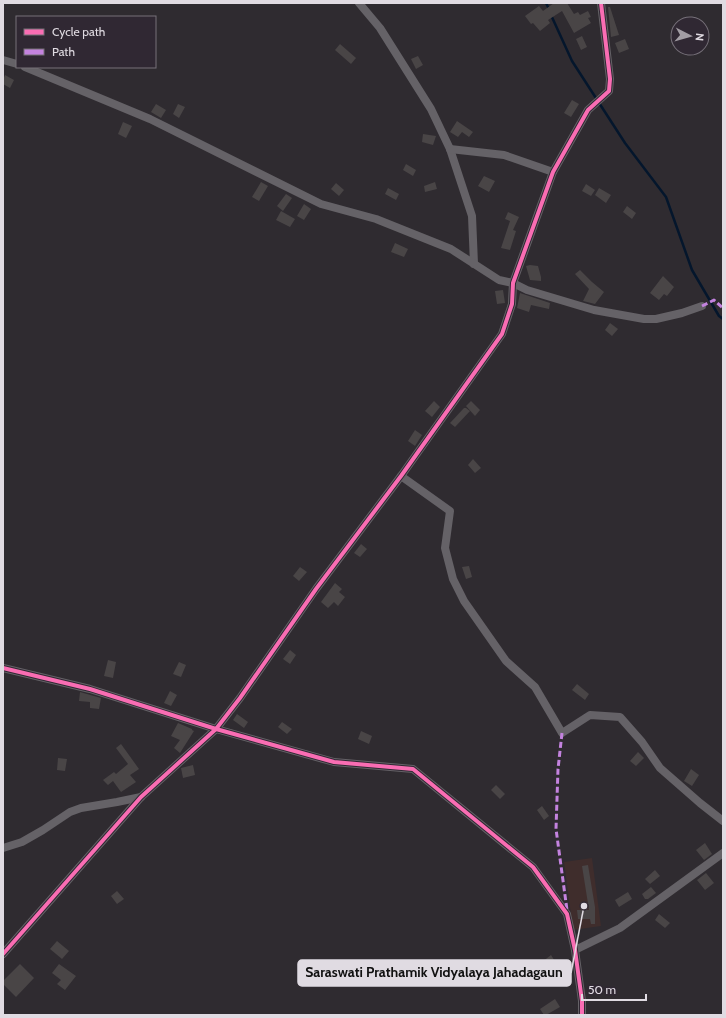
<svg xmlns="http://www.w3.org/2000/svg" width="726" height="1018" font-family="Cabin,sans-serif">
	<rect width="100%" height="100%" fill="#2f2b30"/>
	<path fill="#3f2d2c" d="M592 858 601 926 573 930 564 862Z"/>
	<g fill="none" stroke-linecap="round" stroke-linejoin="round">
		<g stroke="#04162c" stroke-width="2.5">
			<path d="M546 3 549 9"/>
			<path d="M551 15 572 61 625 143 666 197 692 270 719 316 723 319"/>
		</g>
	</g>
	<g fill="#494546">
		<path d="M554 3H567L574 14 578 12 580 15 588 11 591 17 588 18 591 23 574 33 562 11 548 20 550 23 540 31 533 23 531 24 525 16 539 6 543 11Z"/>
		<path d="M608 7H610L619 35 611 37Z"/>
		<path d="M582 36 587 47 581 50 576 39Z"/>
		<path d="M625 39 629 49 619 53 615 43Z"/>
		<path d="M340 44 356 58 351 64 335 50Z"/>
		<path d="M418 56 423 65 416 69 411 59Z"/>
		<path d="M5 75 14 80 10 88 3 84V80Z"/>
		<path d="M572 100 579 104 571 117 564 113Z"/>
		<path d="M156 104 166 110 161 118 151 112Z"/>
		<path d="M178 104 185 107 179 118 173 114Z"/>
		<path d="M457 121 473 132 469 137 462 132 458 137 450 132Z"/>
		<path d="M123 122 132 126 126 138 118 134Z"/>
		<path d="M423 134 436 136 433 145 422 142Z"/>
		<path d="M406 164 416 170 413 176 403 170Z"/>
		<path d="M484 176 495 181 489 192 478 186Z"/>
		<path d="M261 182 268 186 259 201 252 197Z"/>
		<path d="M435 182 437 189 425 192 424 186Z"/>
		<path d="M336 183 344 190 339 196 331 189Z"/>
		<path d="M586 184 595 190 591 196 582 191Z"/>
		<path d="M388 188 399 194 396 200 385 194Z"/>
		<path d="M599 188 611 195 606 203 595 195Z"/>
		<path d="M286 194 292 198 283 211 277 206Z"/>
		<path d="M304 204 311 209 304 220 297 216Z"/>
		<path d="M627 206 636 213 632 219 623 212Z"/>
		<path d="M281 211 295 219 290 227 276 220Z"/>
		<path d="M508 212 519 217 513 230 516 231 510 250 501 248 510 221 505 219Z"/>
		<path d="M395 243 408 249 404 257 391 252Z"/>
		<path d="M530 265 538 266 541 277V281L530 280 526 266Z"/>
		<path d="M580 270 592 282 604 292 595 304 583 301 589 289 575 274Z"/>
		<path d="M663 276 674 287 667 296 664 294 659 300 650 293Z"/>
		<path d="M503 290 505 303 497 304 495 291Z"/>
		<path d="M520 293 550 303 549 309 531 305 529 312 517 308Z"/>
		<path d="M610 323 618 329 612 336 605 330Z"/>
		<path d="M434 401 440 407 432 417 425 411Z"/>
		<path d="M471 401 480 410 475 416 466 406Z"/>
		<path d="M464 408H466L470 411 455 427 450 423Z"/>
		<path d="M415 430 422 435 415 446 408 441Z"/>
		<path d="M473 459 481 468 475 473 468 465Z"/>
		<path d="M361 544 367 549 360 557 354 553Z"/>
		<path d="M469 566 472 577 466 579 462 567Z"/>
		<path d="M300 567 307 572 299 581 293 576Z"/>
		<path d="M335 583 342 589 339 592 345 597 338 606 334 602 328 608 321 602Z"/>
		<path d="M290 650 296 655 290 664 283 659Z"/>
		<path d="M108 660 116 662 113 678 104 676Z"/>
		<path d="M179 662 186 665 181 677 173 674Z"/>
		<path d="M577 684 589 694 585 700 572 690Z"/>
		<path d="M170 691 177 695 171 706 164 703Z"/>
		<path d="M80 692 101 698 99 709 90 708V702L79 701Z"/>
		<path d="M237 714 248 722 244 728 233 720Z"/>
		<path d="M282 722 292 729 287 734 278 727Z"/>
		<path d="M178 723 192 729V730L194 731 180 753 174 748 180 740 171 736Z"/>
		<path d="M361 731 372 736 369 744 358 739Z"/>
		<path d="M121 744 139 769 130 775 136 782 121 792 113 781 108 785 103 780 114 772 116 774 128 764 116 748Z"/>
		<path d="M638 752 644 758 636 766 630 761Z"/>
		<path d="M58 758 67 759 65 771 57 770Z"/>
		<path d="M193 765 195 775 183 778 181 768Z"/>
		<path d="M691 769 699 775 692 786 684 781Z"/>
		<path d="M496 785 505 794 500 799 491 790Z"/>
		<path d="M542 806 549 816 544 820 537 810Z"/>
		<path d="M705 843 712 854 704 860 696 850Z"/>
		<path d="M588 865 595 907V924H591L590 919H578L577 910H589L582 866Z"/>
		<path d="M655 870 660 876 650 884 645 879Z"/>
		<path d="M706 873 714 883 705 890 697 880Z"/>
		<path d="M651 887 656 893 648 899H645L642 894Z"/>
		<path d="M117 891 124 899 117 904 111 896Z"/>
		<path d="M628 892 632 899 619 907 615 900Z"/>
		<path d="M659 914 670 923 665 928 655 920Z"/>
		<path d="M57 941 69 951 62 959 50 949Z"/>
		<path d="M551 955 556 963 543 973 537 966Z"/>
		<path d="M20 964 34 978 16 997 3 984V981Z"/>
		<path d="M59 964 76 976 65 990 57 984 61 980 52 973Z"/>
		<path d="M555 999 560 1007 546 1015H544L540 1009Z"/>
	</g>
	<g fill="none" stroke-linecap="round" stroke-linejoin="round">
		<g stroke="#656267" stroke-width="8">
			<path d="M359 3 380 28 431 109 450 149 472 216 474 264"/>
			<path d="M3 60 17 64"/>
			<path d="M25 67 150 119 321 204 376 219 451 249 499 280 513 283 527 290 594 310 644 319H656L682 313 702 306"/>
			<path d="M450 149 504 155 553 172"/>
			<path d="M401 476 450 511 445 548 453 579 464 601 506 661 535 687 562 733 590 715 620 717 642 742 660 768 700 803 723 821"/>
			<path d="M3 668 90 689 216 729 334 762 413 769 533 867 567 914 575 950 582 1001V1015"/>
			<path d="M3 848 22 842 43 830 70 812 81 808 117 802 141 797"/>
			<path d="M575 950 620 928 723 853"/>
			<path d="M3 954 141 797 216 729 240 698 316 589 401 476 502 334 512 304 513 283 553 172 588 110 609 91 610 79 601 3"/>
		</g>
		<g stroke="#c483df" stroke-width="3" stroke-dasharray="6 3" stroke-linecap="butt">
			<path d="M702 306 714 300 723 308"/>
			<path d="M562 733 558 769 556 829 567 910"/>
		</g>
		<g stroke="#302833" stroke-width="6">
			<g id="cycleway">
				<path d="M3 668 90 689 216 729 334 762 413 769 533 867 567 914 575 950 582 1001V1015"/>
				<path d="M3 954 141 797 216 729 240 698 316 589 401 476 502 334 512 304 513 283 553 172 588 110 609 91 610 79 601 3"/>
			</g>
		</g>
		<use href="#cycleway" stroke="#f96db3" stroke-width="4"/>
	</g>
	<path fill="none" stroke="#e0dbe2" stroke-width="1.5" d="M584 906L571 973"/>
	<circle fill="#e0dbe2" stroke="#302833" stroke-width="1.5" cx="584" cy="906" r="4"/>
	<rect fill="#e0dbe2" stroke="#e0dbe2" stroke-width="1.5" x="298" y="960" width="273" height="26" rx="4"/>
	<g font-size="14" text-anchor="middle" font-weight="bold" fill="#111">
		<text x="434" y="977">Saraswati Prathamik Vidyalaya Jahadagaun</text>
	</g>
	<rect width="726" height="1018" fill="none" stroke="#e0dbe2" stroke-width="8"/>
	<rect x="16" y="16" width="140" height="52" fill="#302833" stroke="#767079"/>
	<rect x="24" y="29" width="20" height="6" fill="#f96db3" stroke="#767079"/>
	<text x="52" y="36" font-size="12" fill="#e0dbe2">Cycle path</text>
	<rect x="24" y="49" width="20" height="6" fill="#c483df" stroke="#767079"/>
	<text x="52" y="56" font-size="12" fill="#e0dbe2">Path</text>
	<g transform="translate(690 36) rotate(96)"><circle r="19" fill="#302833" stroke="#767079"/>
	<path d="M0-3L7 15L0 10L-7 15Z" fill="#a29da4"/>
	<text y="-6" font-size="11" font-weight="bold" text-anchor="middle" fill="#e0dbe2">N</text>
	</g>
	<path d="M582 994v6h64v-6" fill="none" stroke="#e0dbe2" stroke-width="2"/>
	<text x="588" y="994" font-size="12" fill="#e0dbe2" stroke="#302833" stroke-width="3" paint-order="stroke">50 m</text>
</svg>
